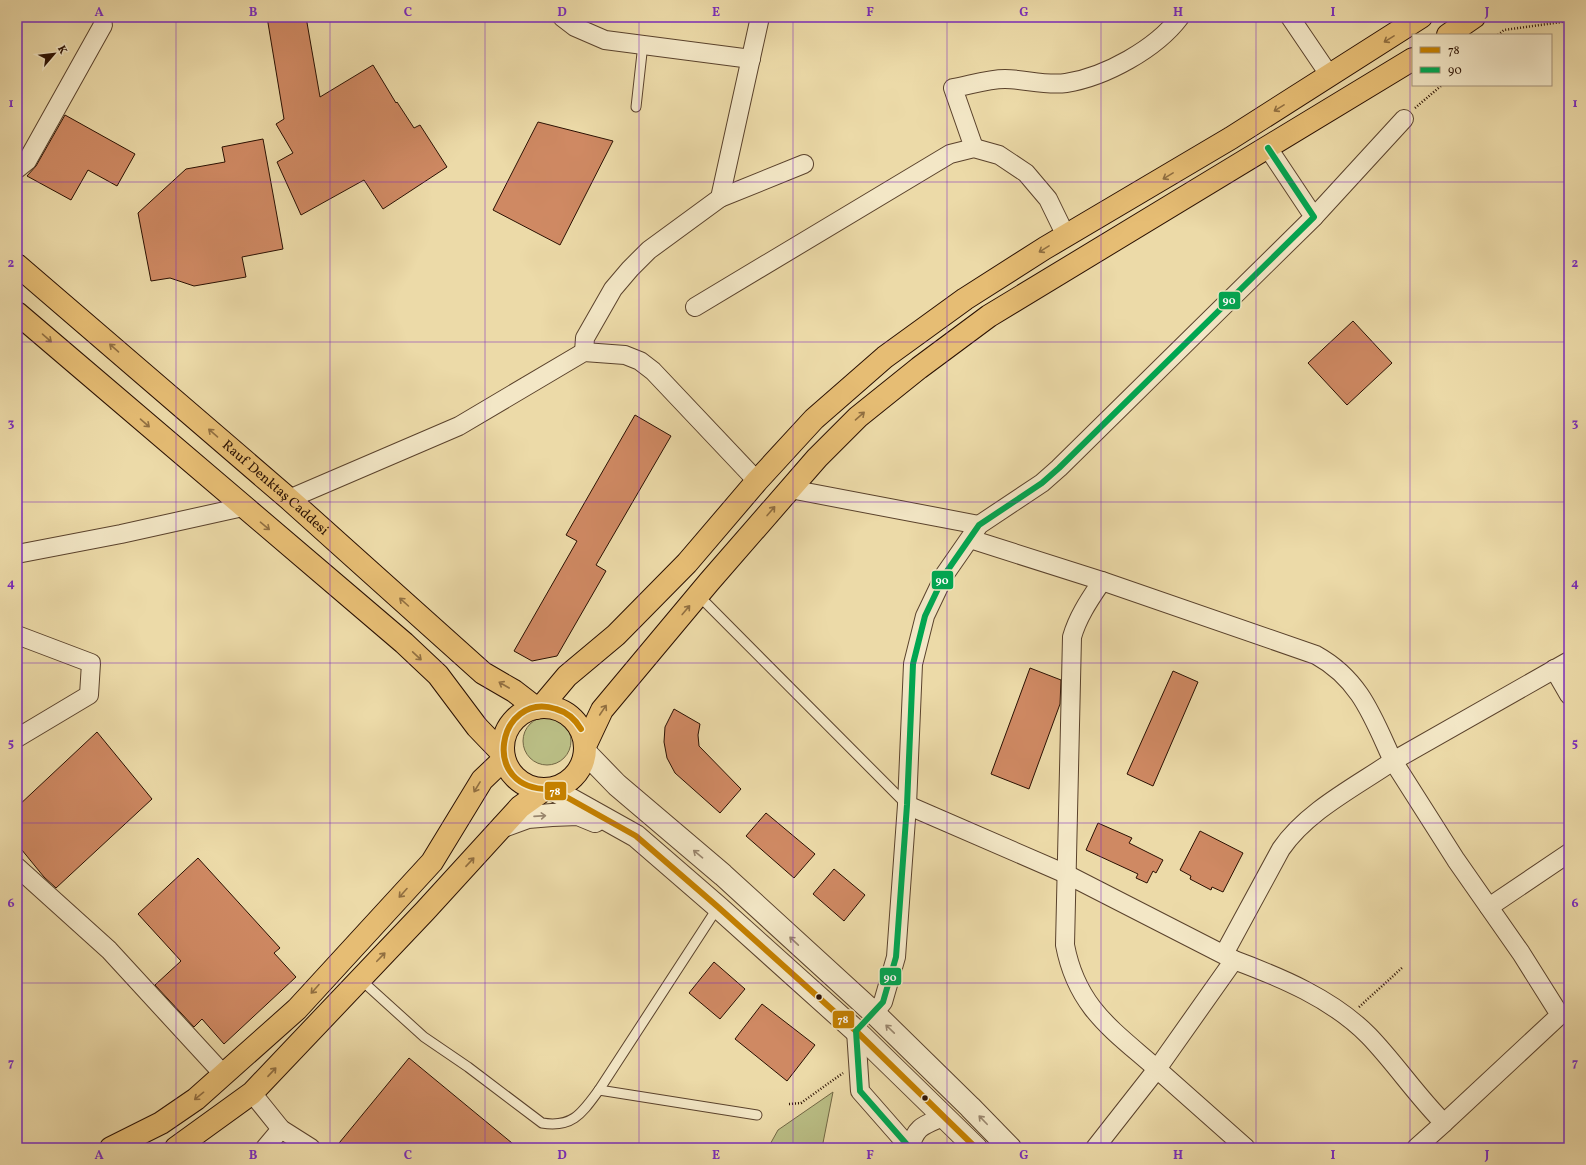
<svg xmlns="http://www.w3.org/2000/svg" width="1586" height="1165" font-family="Vollkorn,serif">
	<rect width="100%" height="100%" fill="#ecdaa8"/>
	<filter id="stains"><feTurbulence type="fractalNoise" baseFrequency=".005" numOctaves="4"/><feColorMatrix values="0 0 0 0 .2 0 0 0 0 .09 0 0 0 0 .02 0 0 0 .5 -.17"/></filter>
	<radialGradient id="worn" r=".72"><stop offset=".6" stop-color="#630" stop-opacity="0"/><stop offset="1" stop-color="#630" stop-opacity=".3"/></radialGradient>
	<g fill="#babe85" stroke="#726744">
		<circle cx="547" cy="741" r="24"/>
		<path d="M833 1092 822 1148H768L778 1130Z"/>
	</g>
	<g fill="#cf8963" stroke="#2a1002">
		<path d="M267 17H306L320 97 373 65 396 103 397 102 414 128 420 125 447 167 383 209 364 180 301 215 277 162 293 153 276 124 284 119Z"/>
		<path d="M65 115 135 154 117 186 88 170 71 200 27 176 36 166Z"/>
		<path d="M538 122 613 141 560 245 493 210Z"/>
		<path d="M263 139 283 249 242 257 246 277 194 286 170 278 151 281 138 213 186 169 225 162 222 147Z"/>
		<path d="M1353 321 1392 363 1347 405 1308 363Z"/>
		<path d="M635 415 671 436 596 565 606 571 557 656 532 661 514 651 577 541 566 535Z"/>
		<path d="M1030 668 1061 680 1060 704 1029 789 991 774Z"/>
		<path d="M1173 671 1198 682 1153 786 1127 774Z"/>
		<path d="M674 709 700 724 698 735 699 746 741 789 720 813 675 773 667 758 664 742 665 727Z"/>
		<path d="M97 732 152 799 56 888 44 877 17 844V807Z"/>
		<path d="M766 813 815 854 794 878 746 836Z"/>
		<path d="M1098 823 1132 838 1129 843 1163 860 1156 873 1153 871 1147 883 1136 878 1138 874 1086 850Z"/>
		<path d="M1200 831 1243 853 1223 892 1212 887 1211 890 1190 879 1191 876 1180 870Z"/>
		<path d="M198 858 280 948 274 953 296 977 224 1044 202 1019 194 1027 155 985 181 961 138 914Z"/>
		<path d="M834 869 865 895 844 921 813 894Z"/>
		<path d="M714 962 745 989 720 1019 689 993Z"/>
		<path d="M762 1004 815 1045 787 1081 735 1039Z"/>
		<path d="M409 1058 518 1148H335Z"/>
	</g>
	<g fill="none" stroke-linecap="round" stroke-linejoin="round">
		<g stroke="#5a422c" stroke-width="11">
			<g id="service">
				<path d="M636 107 643 44"/>
				<path d="M706 603 907 805"/>
				<path d="M360 979 424 1037 468 1067 542 1123C573 1128 582 1113 599 1090L718 907"/>
				<path d="M599 1090 757 1115"/>
			</g>
		</g>
		<g stroke="#5a422c" stroke-width="20">
			<g id="minor">
				<path d="M562 17 575 27 605 40 751 59"/>
				<path d="M1290 17 1330 76"/>
				<path d="M974 148 953 88C970 85 988 79 1005 79 1024 79 1046 86 1066 83 1105 77 1156 49 1180 17"/>
				<path d="M17 169 27 161 103 25"/>
				<path d="M720 198 804 164"/>
				<path d="M1314 217 1404 119"/>
				<path d="M695 307 950 154 974 148 999 155 1026 173 1048 199 1066 236"/>
				<path d="M584 352 585 338 613 289 630 269 649 250 720 198 760 17"/>
				<path d="M790 489 979 525"/>
				<path d="M289 499 459 426 584 352 625 355 640 361 653 371 757 481"/>
				<path d="M970 539 1102 581 1316 655C1361 680 1373 718 1393 761L1569 661"/>
				<path d="M17 554 121 534 243 507"/>
				<path d="M1102 581C1090 599 1078 616 1072 637L1065 945C1077 1008 1113 1030 1157 1069L1234 960C1280 977 1333 999 1369 1036 1395 1063 1417 1096 1444 1123L1560 1015 1521 953 1456 860 1393 761C1355 787 1307 811 1281 849L1224 954"/>
				<path d="M17 635 91 663 89 695 17 738"/>
				<path d="M1554 669 1569 695"/>
				<path d="M907 805 1066 874 1234 960"/>
				<path d="M17 867 109 950 224 1075"/>
				<path d="M1489 907 1569 853"/>
				<path d="M874 1013 883 1002 896 957 907 805 913 664 925 616 945 574 979 525 1042 483 1059 468 1314 217 1268 148"/>
				<path d="M856 1031 860 1091 910 1148"/>
				<path d="M252 1093 281 1129 311 1148"/>
				<path d="M265 1148 281 1129"/>
				<path d="M910 1148C916 1125 925 1125 945 1116"/>
				<path d="M1095 1148 1157 1069 1246 1148"/>
				<path d="M1416 1148 1444 1123"/>
			</g>
		</g>
		<g stroke="#5a422c" stroke-width="24">
			<g id="tertiary">
				<path d="M585 752 617 785 723 875 874 1013 970 1107 1010 1148"/>
				<path d="M552 789 636 836 718 907 856 1031 976 1148"/>
				<path d="M503 826 528 817 552 815 578 814 595 821"/>
			</g>
		</g>
		<g stroke="#2a1002" stroke-width="24">
			<g id="primary">
				<path d="M1448 35 1474 17"/>
				<path id="s1" d="M17 265 289 499 483 673 514 691 536 708"/>
				<path d="M17 313 404 643 438 675 477 727 503 754"/>
				<circle cx="544" cy="748" r="41"/>
				<path d="M541 707 567 676 616 635 687 563 757 481 814 419 885 357 965 299 1045 248 1231 138 1421 17"/>
				<path d="M586 744 602 710 709 582 817 458 858 417 919 368 989 316 1413 59"/>
				<path d="M111 1148 161 1123 196 1099 297 1009 432 862 482 780 504 759"/>
				<path d="M176 1148 252 1093 425 911 520 807 545 789"/>
			</g>
		</g>
		<g stroke="#2a1002" stroke-width="2.5" stroke-dasharray="1 2" stroke-linecap="butt">
			<path d="M1498 35 1504 30 1569 21"/>
			<path d="M1415 108 1442 85"/>
			<path d="M1359 1007 1403 967"/>
			<path d="M789 1104 801 1103 843 1073"/>
		</g>
		<use href="#service" stroke="#f3e7c6" stroke-width="9"/>
		<use href="#minor" stroke="#f3e7c6" stroke-width="18"/>
		<use href="#tertiary" stroke="#f3e7c6" stroke-width="22"/>
		<use href="#primary" stroke="#e6bd74" stroke-width="22"/>
		<g stroke="#f3e7c6" stroke-width="9">
			<path id="bus-1" d="M581 729C575 719 567 712 556 709 498 690 477 792 552 789L636 836 718 907 856 1031 976 1148"/>
		</g>
		<g stroke="#f3e7c6" stroke-width="9">
			<path id="bus-2" d="M910 1148 860 1091 856 1031 883 1002 896 957 907 805 913 664 925 616 945 574 979 525 1042 483 1059 468 1314 217 1268 148"/>
		</g>
		<use href="#bus-1" stroke="#c48000" stroke-width="6"/>
		<use href="#bus-2" stroke="#00a651" stroke-width="6"/>
	</g>
	<defs><path id="oneway-shaft" d="M-6 0H5M1.5-3L5.5 0L1.5 3" fill="none" stroke-width="1.6" stroke-linecap="round" stroke-linejoin="round"/></defs>
	<g stroke="#916f41">
		<use href="#oneway-shaft" transform="translate(1389 39) rotate(148)"/>
		<use href="#oneway-shaft" transform="translate(1279 108) rotate(148)"/>
		<use href="#oneway-shaft" transform="translate(1168 176) rotate(149)"/>
		<use href="#oneway-shaft" transform="translate(1044 249) rotate(148)"/>
		<use href="#oneway-shaft" transform="translate(47 338) rotate(41)"/>
		<use href="#oneway-shaft" transform="translate(114 348) rotate(-139)"/>
		<use href="#oneway-shaft" transform="translate(860 416) rotate(-41)"/>
		<use href="#oneway-shaft" transform="translate(145 423) rotate(41)"/>
		<use href="#oneway-shaft" transform="translate(213 433) rotate(-139)"/>
		<use href="#oneway-shaft" transform="translate(771 511) rotate(-49)"/>
		<use href="#oneway-shaft" transform="translate(265 526) rotate(40)"/>
		<use href="#oneway-shaft" transform="translate(404 602) rotate(-138)"/>
		<use href="#oneway-shaft" transform="translate(686 610) rotate(-50)"/>
		<use href="#oneway-shaft" transform="translate(417 656) rotate(43)"/>
		<use href="#oneway-shaft" transform="translate(504 685) rotate(-150)"/>
		<use href="#oneway-shaft" transform="translate(603 710) rotate(-56)"/>
		<use href="#oneway-shaft" transform="translate(477 787) rotate(121)"/>
		<use href="#oneway-shaft" transform="translate(470 862) rotate(-47)"/>
		<use href="#oneway-shaft" transform="translate(403 893) rotate(132)"/>
		<use href="#oneway-shaft" transform="translate(381 957) rotate(-46)"/>
		<use href="#oneway-shaft" transform="translate(315 989) rotate(132)"/>
		<use href="#oneway-shaft" transform="translate(272 1072) rotate(-47)"/>
		<use href="#oneway-shaft" transform="translate(199 1096) rotate(141)"/>
	</g>
	<g stroke="#99866e">
		<use href="#oneway-shaft" transform="translate(540 816) rotate(-4)"/>
		<use href="#oneway-shaft" transform="translate(698 854) rotate(-140)"/>
		<use href="#oneway-shaft" transform="translate(794 941) rotate(-137)"/>
		<use href="#oneway-shaft" transform="translate(890 1029) rotate(-136)"/>
		<use href="#oneway-shaft" transform="translate(983 1120) rotate(-134)"/>
	</g>
	<path fill="none" stroke="#7b2cbf" stroke-width="1" stroke-opacity="0.55" d="M176 17V1148M330 17V1148M485 17V1148M639 17V1148M793 17V1148M947 17V1148M1101 17V1148M1256 17V1148M1410 17V1148M17 182H1569M17 342H1569M17 502H1569M17 663H1569M17 823H1569M17 983H1569"/>
	<g fill="#2a1002" stroke="#f3e7c6" stroke-width="1.5">
		<circle cx="819" cy="997" r="3.5"/>
		<circle cx="925" cy="1098" r="3.5"/>
	</g>
	<g text-anchor="middle" dominant-baseline="central" stroke-width="3" stroke-linejoin="round" paint-order="stroke">
		<g font-size="14" fill="#2a1002" stroke="#f3e7c6">
			<text stroke="none"><textPath href="#s1" startOffset="341">Rauf Denktaş Caddesi</textPath></text>
		</g>
	</g>
	<g stroke="#f3e7c6" stroke-width="1.5">
		<rect x="1218" y="291" width="23" height="19" rx="4" fill="#00a651"/>
		<rect x="931" y="570" width="23" height="20" rx="4" fill="#00a651"/>
		<rect x="544" y="781" width="23" height="20" rx="4" fill="#c48000"/>
		<rect x="879" y="967" width="23" height="19" rx="4" fill="#00a651"/>
		<rect x="832" y="1010" width="23" height="19" rx="4" fill="#c48000"/>
	</g>
	<g font-size="11" text-anchor="middle" font-weight="bold" fill="#fff">
		<text x="1229" y="304">90</text>
		<text x="942" y="584">90</text>
		<text x="555" y="795">78</text>
		<text x="890" y="981">90</text>
		<text x="843" y="1023">78</text>
	</g>
	<rect width="1586" height="1165" fill="none" stroke="#ecdaa8" stroke-width="44"/>
	<rect x="1412" y="34" width="140" height="52" fill="#f3e7c6" stroke="#a39178"/>
	<rect x="1420" y="47" width="20" height="6" fill="#c48000" stroke="#a39178"/>
	<text x="1448" y="54" font-size="12" fill="#2a1002">78</text>
	<rect x="1420" y="67" width="20" height="6" fill="#00a651" stroke="#a39178"/>
	<text x="1448" y="74" font-size="12" fill="#2a1002">90</text>
	<g transform="translate(54 54) rotate(62)" stroke="#f3e7c6" stroke-width="3" paint-order="stroke">
	<path d="M0-3L7 15L0 10L-7 15Z" fill="#2a1002"/>
	<text y="-6" font-size="11" font-weight="bold" text-anchor="middle" fill="#2a1002">K</text>
	</g>
	<rect x="22" y="22" width="1542" height="1121" fill="none" stroke="#7b2cbf" stroke-width="1.5"/>
	<g font-size="13" text-anchor="middle" font-weight="bold" fill="#7b2cbf">
		<text x="99" y="16">A</text>
		<text x="253" y="16">B</text>
		<text x="408" y="16">C</text>
		<text x="562" y="16">D</text>
		<text x="716" y="16">E</text>
		<text x="870" y="16">F</text>
		<text x="1024" y="16">G</text>
		<text x="1178" y="16">H</text>
		<text x="1333" y="16">I</text>
		<text x="1487" y="16">J</text>
		<text x="11" y="107">1</text>
		<text x="1575" y="107">1</text>
		<text x="11" y="267">2</text>
		<text x="1575" y="267">2</text>
		<text x="11" y="427">3</text>
		<text x="1575" y="427">3</text>
		<text x="11" y="587">4</text>
		<text x="1575" y="587">4</text>
		<text x="11" y="747">5</text>
		<text x="1575" y="747">5</text>
		<text x="11" y="907">6</text>
		<text x="1575" y="907">6</text>
		<text x="11" y="1067">7</text>
		<text x="1575" y="1067">7</text>
		<text x="99" y="1159">A</text>
		<text x="253" y="1159">B</text>
		<text x="408" y="1159">C</text>
		<text x="562" y="1159">D</text>
		<text x="716" y="1159">E</text>
		<text x="870" y="1159">F</text>
		<text x="1024" y="1159">G</text>
		<text x="1178" y="1159">H</text>
		<text x="1333" y="1159">I</text>
		<text x="1487" y="1159">J</text>
	</g>
	<rect width="100%" height="100%" filter="url(#stains)"/>
	<rect width="100%" height="100%" fill="url(#worn)"/>
</svg>
